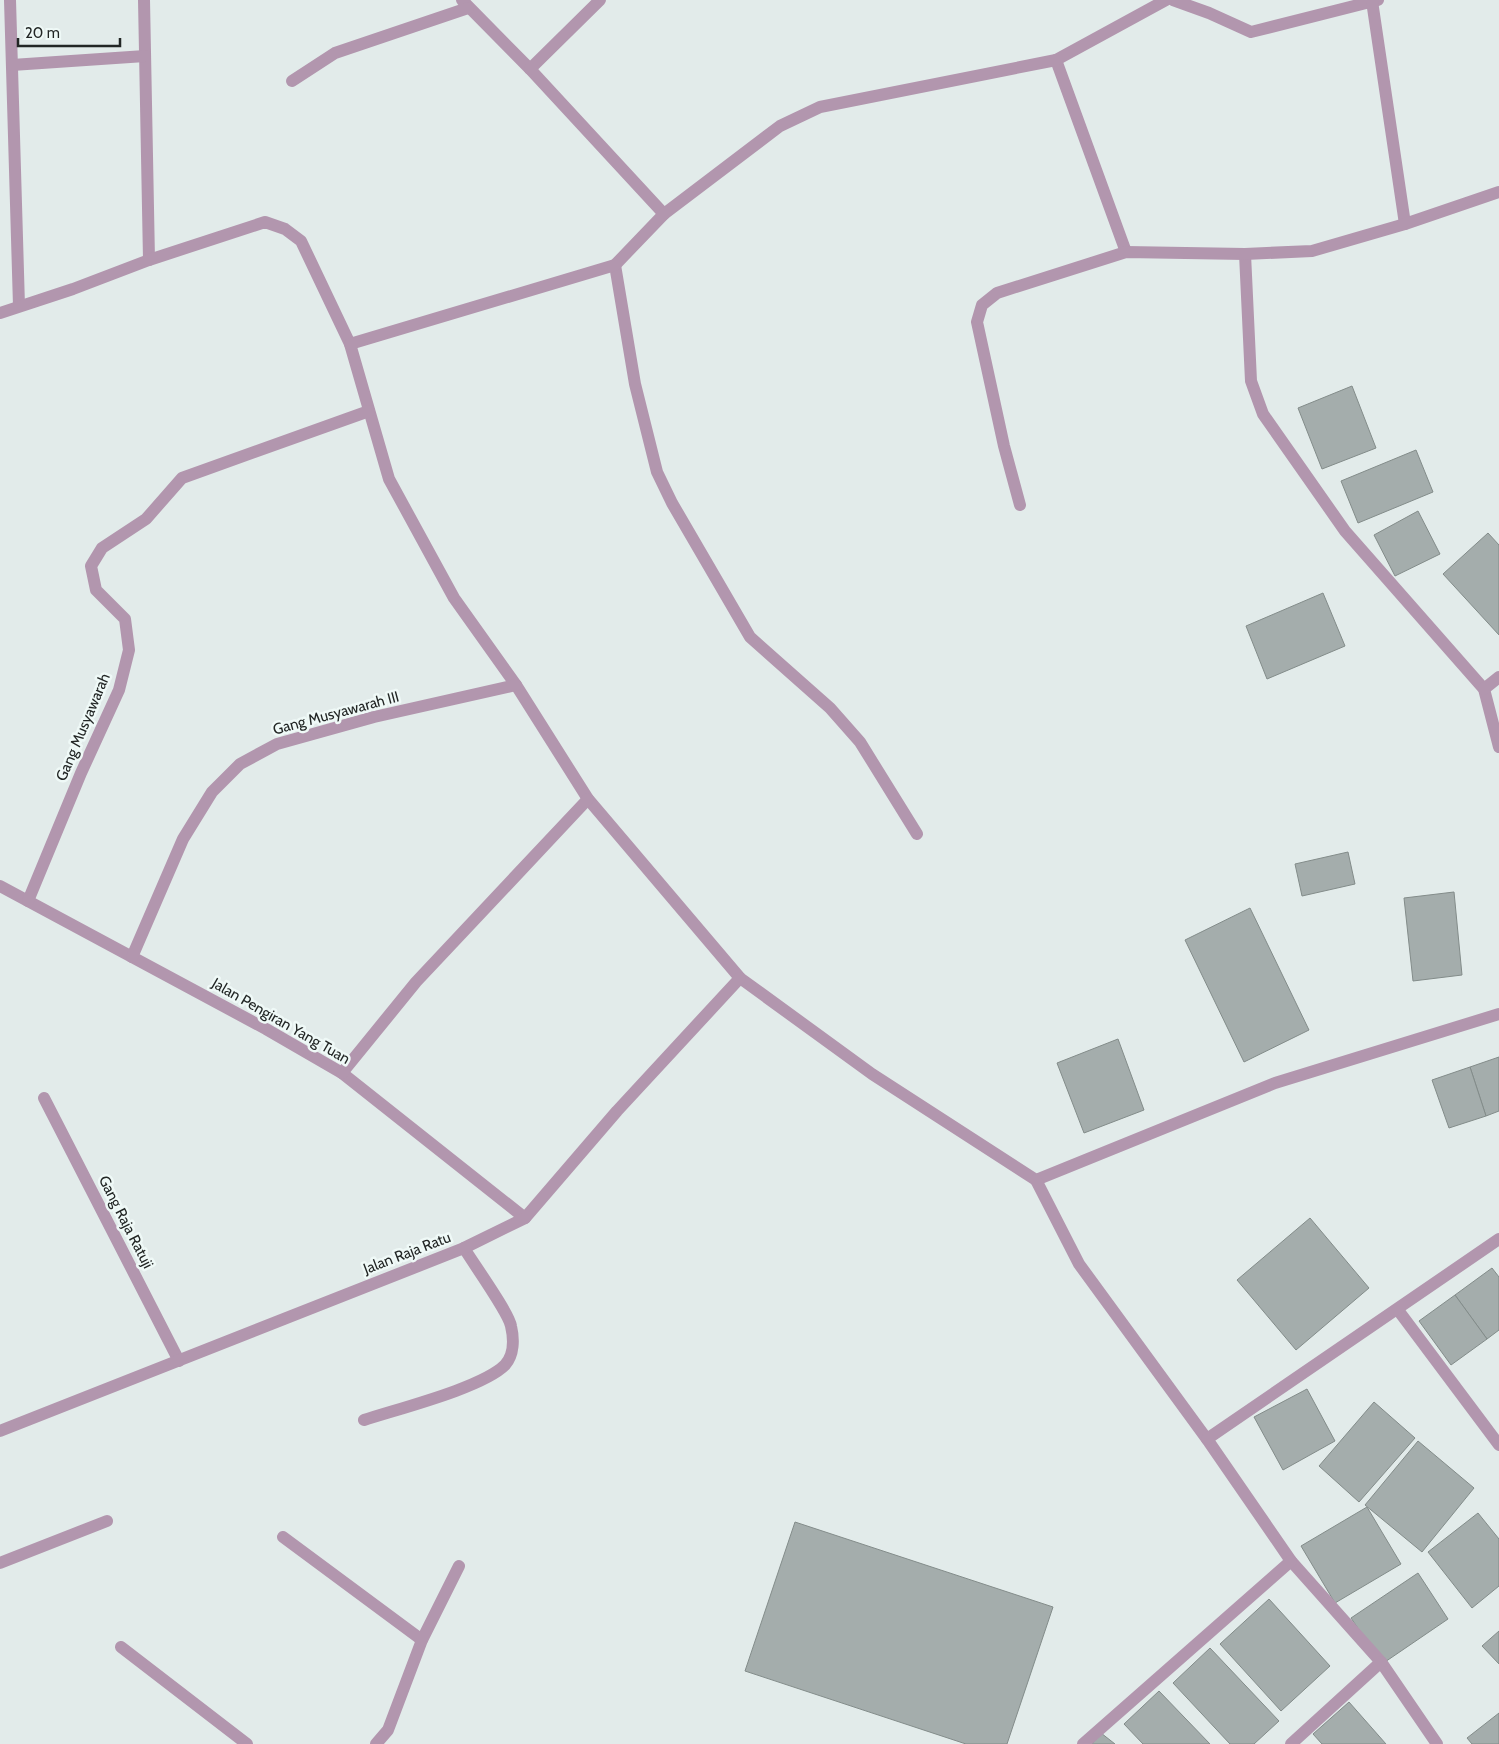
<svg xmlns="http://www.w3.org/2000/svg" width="1499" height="1744" font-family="Cabin,sans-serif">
	<rect width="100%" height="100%" fill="#e2ebea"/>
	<g fill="#a4adac" stroke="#838c8a">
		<path d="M1352 386 1376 448 1322 469 1298 408Z"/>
		<path d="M1416 450 1433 492 1358 523 1341 481Z"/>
		<path d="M1418 511 1440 554 1395 576 1374 535Z"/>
		<path d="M1488 533 1499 545V635L1443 574Z"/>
		<path d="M1323 593 1345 646 1267 679 1246 626Z"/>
		<path d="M1348 852 1355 884 1302 896 1295 864Z"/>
		<path d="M1454 892 1462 975 1413 981 1404 898Z"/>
		<path d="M1250 908 1309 1030 1244 1062 1185 940Z"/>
		<path d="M1118 1039 1144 1110 1084 1133 1057 1063Z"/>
		<path d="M1499 1057V1111L1486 1116 1470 1067Z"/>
		<path d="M1470 1067 1486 1116 1449 1128 1432 1080Z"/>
		<path d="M1310 1218 1369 1288 1296 1350 1237 1280Z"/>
		<path d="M1492 1268 1499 1277V1330L1487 1339 1455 1295Z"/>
		<path d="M1455 1295 1487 1339 1451 1365 1419 1321Z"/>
		<path d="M1307 1389 1335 1441 1283 1470 1254 1417Z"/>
		<path d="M1374 1402 1415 1438 1359 1502 1319 1466Z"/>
		<path d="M1418 1441 1474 1488 1422 1552 1365 1505Z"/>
		<path d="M1367 1507 1401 1564 1335 1603 1301 1546Z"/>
		<path d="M1478 1513 1499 1539V1586L1472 1608 1428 1552Z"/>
		<path d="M795 1522 1053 1607 1007 1744H966L745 1671Z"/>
		<path d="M1418 1573 1448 1619 1382 1664 1351 1618Z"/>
		<path d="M1269 1599 1330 1666 1281 1711 1220 1644Z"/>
		<path d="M1499 1631V1664L1482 1646Z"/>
		<path d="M1210 1648 1279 1721 1254 1744H1230L1173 1683Z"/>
		<path d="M1159 1691 1210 1744H1143L1124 1724Z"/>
		<path d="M1349 1702 1386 1744H1322L1313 1734Z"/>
		<path d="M1499 1713V1744H1472L1467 1738Z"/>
		<path d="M1101 1733 1115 1744H1092Z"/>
	</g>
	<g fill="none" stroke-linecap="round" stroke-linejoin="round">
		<g stroke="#b296ae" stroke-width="12">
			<path d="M10 0 19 306"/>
			<path d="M144 0 149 260"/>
			<path d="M462 0 530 69 664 214"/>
			<path d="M1173 0 1209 13 1251 32 1378 0"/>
			<path d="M1372 1 1405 224"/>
			<path d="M1056 60 1126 252"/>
			<path d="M12 65 145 56"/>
			<path d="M530 69 600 0"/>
			<path d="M292 81 335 53 468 8"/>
			<path d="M1245 254 1251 381 1263 414 1345 531 1484 689 1499 747"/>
			<path d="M615 265 635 384 657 472 672 503 750 637 830 708 860 742 917 834"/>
			<path d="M0 313 73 289 149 260 265 222 285 229 301 241 350 344 389 479 454 598 516 685 588 799 740 978 872 1074 1036 1180 1275 1083 1499 1014"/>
			<path d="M350 344 615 265 664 214 780 126 820 107 1056 60 1166 0"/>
			<path d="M1020 505 1004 446 977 322 982 305 997 293 1126 252 1245 254 1312 251 1405 224 1499 192"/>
			<path d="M1484 689 1499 677"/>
			<path d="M0 886 266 1029 342 1073 525 1218"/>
			<path d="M28 901 81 773 119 690 129 650 125 619 96 590 91 566 102 548 146 519 182 478 369 411"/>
			<path d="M132 957 183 839 212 792 240 764 277 744 374 717 516 685"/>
			<path d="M342 1073 416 982 588 799"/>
			<path d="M44 1098 179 1361"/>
			<path d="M1036 1180 1079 1264 1209 1442 1291 1561 1381 1662 1437 1744"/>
			<path d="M1398 1310 1499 1445"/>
			<path d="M364 1420C397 1409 482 1388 505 1365 514 1355 514 1339 511 1326 509 1313 473 1263 464 1248"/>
			<path d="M0 1431 464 1248 525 1218 617 1111 740 978"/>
			<path d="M1207 1439 1499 1239"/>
			<path d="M283 1537 422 1640"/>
			<path d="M0 1563 107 1521"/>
			<path d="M121 1647 247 1744"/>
			<path d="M376 1744 388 1730 422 1640 459 1566"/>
			<path d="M1083 1744 1291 1561"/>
			<path d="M1291 1744 1381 1662"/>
		</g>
	</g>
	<g text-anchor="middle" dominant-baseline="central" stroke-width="5" stroke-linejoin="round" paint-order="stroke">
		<g font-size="15" fill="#222625" stroke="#eff9f7">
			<text transform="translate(336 713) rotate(-15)">Gang Musyawarah III</text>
			<text transform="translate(83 727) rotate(-67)">Gang Musyawarah</text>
			<text transform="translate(281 1021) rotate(30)">Jalan Pengiran Yang Tuan</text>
			<text transform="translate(126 1222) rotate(63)">Gang Raja Ratuji</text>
			<text transform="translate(407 1253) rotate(-21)">Jalan Raja Ratu</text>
		</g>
	</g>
	<path d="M18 38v8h102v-8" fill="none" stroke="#222625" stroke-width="2.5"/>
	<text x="25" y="38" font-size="15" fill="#222625" stroke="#eff9f7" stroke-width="4" paint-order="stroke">20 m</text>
</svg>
